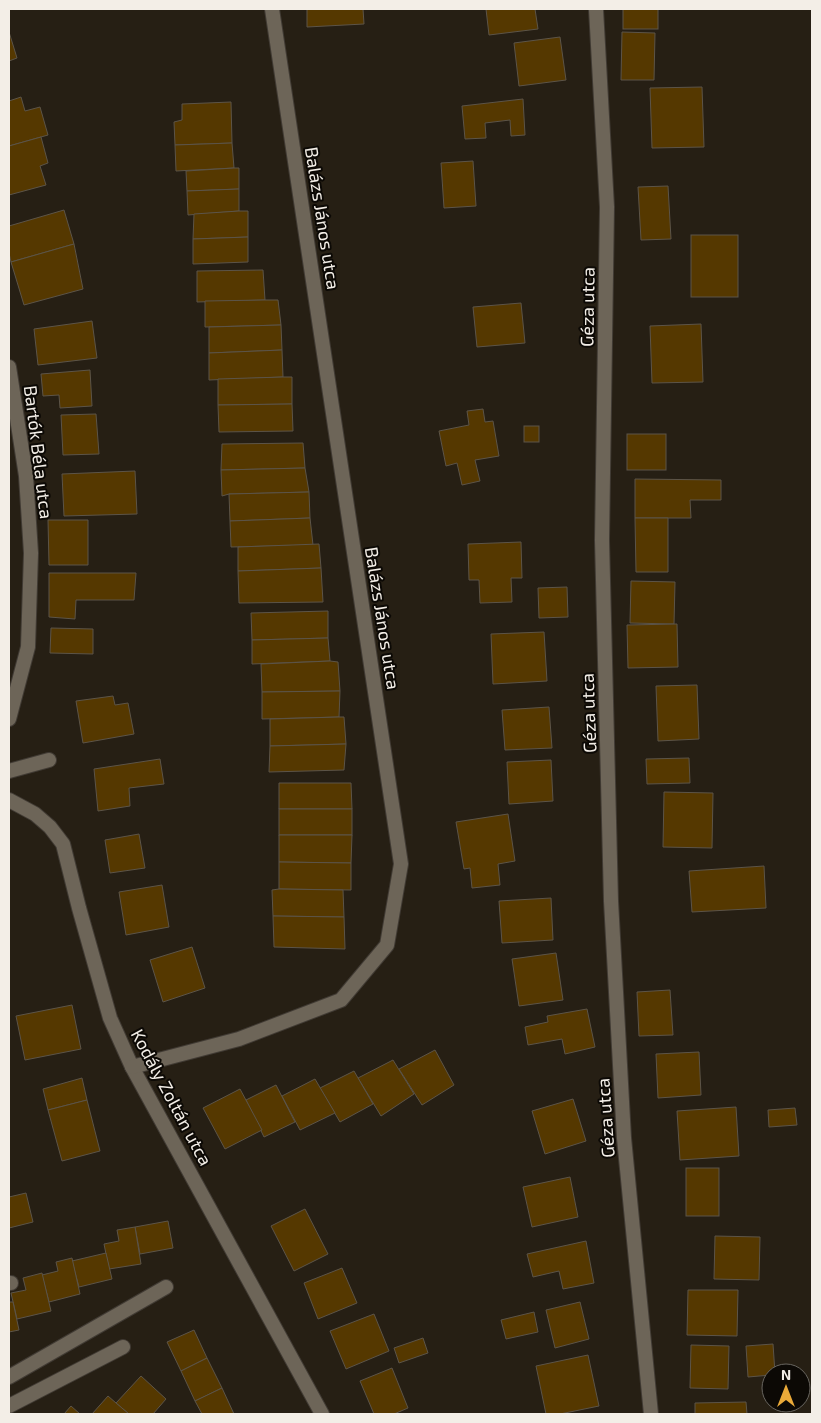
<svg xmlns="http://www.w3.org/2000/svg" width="821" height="1423" font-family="'Exo 2',sans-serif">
	<rect width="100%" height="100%" fill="#261f14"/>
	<g fill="#553800" stroke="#5c5448">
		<path d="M307 9H363L364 24 307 27Z"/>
		<path d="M486 9H535L538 29 489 35Z"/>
		<rect x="623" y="9" width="35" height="20"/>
		<path d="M9 32 17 58 9 61Z"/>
		<path d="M622 32 655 33 654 80H621Z"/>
		<path d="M560 37 566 80 519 86 514 43Z"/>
		<path d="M702 87 704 147 652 148 650 88Z"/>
		<path d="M21 97 25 111 40 107 48 135 9 146V101Z"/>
		<path d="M523 99 525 135 511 136 510 120 485 123 486 138 465 139 462 106Z"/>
		<path d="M231 102 232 143 175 145 174 122 182 120V104Z"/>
		<path d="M41 137 48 163 40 166 46 185 9 195V146Z"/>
		<path d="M232 143 234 168 176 171 175 145Z"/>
		<path d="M473 161 476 206 444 208 441 163Z"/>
		<path d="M234 168H239V189L187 191 186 171Z"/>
		<path d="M668 186 671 239 641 240 638 187Z"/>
		<path d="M239 189V211L188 215 187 191Z"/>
		<path d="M64 210 74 244 11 262 9 253V226Z"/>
		<path d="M239 211H248V237L193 239 194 214Z"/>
		<rect x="691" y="235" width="47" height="62"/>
		<path d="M248 237V262L193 264V239Z"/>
		<path d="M74 244 83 289 24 305 11 262Z"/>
		<path d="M263 270 265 300 197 302V271Z"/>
		<path d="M265 300H278L281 325 205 327V301Z"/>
		<path d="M521 303 525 343 477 347 473 307Z"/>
		<path d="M92 321 97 358 38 365 34 329Z"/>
		<path d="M701 324 703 382 652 383 650 326Z"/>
		<path d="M281 325 282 350 209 353V327Z"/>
		<path d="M282 350 283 377 209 380V353Z"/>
		<path d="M90 370 92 406 60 408 59 395 43 396 41 374Z"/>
		<path d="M283 377H292V404L218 405V379Z"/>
		<path d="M292 404 293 431 219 432 218 405Z"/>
		<path d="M483 409 485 422 493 421 499 456 475 460 480 481 462 485 457 463 446 466 439 431 469 425 467 411Z"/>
		<path d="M96 414 99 454 63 455 61 415Z"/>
		<rect x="524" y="426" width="15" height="16"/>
		<rect x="627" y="434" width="39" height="36"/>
		<path d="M303 443 305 468 221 470 222 444Z"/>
		<path d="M305 468 309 492 229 494 222 496 221 470Z"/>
		<path d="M135 471 137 514 64 516 62 474Z"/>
		<path d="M635 479 721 480V500H690L691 518H635Z"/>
		<path d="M309 492 310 518 230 521 229 494Z"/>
		<path d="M310 518 313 545 231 547 230 521Z"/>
		<path d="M635 518H668V572H636Z"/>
		<path d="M48 520H88V565H49Z"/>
		<path d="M521 542 522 578H511L512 602 480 603 479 580H469L468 544Z"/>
		<path d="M319 544 321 568 238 571V547Z"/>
		<path d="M321 568 323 602 239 603 238 571Z"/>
		<path d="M49 573H136L134 600H76L75 619 49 617Z"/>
		<path d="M631 581 675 582 674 624 630 623Z"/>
		<path d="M567 587 568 617 539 618 538 588Z"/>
		<path d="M328 611V638L252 640 251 613Z"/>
		<path d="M677 624 678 667 628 668 627 625Z"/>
		<path d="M51 628 93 629V654L50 653Z"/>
		<path d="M544 632 547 681 493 684 491 634Z"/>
		<path d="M328 638 330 661 252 664V640Z"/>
		<path d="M330 661 338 662 340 691 262 692 261 664Z"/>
		<path d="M697 685 699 739 658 741 656 686Z"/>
		<path d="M340 691 339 717 262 719V692Z"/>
		<path d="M113 696 115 705 128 703 134 734 83 743 76 701Z"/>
		<path d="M549 707 552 748 505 750 502 710Z"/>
		<path d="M339 717H344L346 744 270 746V719Z"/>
		<path d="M346 744 344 770 269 772 270 746Z"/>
		<path d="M689 758 690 783 647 784 646 759Z"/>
		<path d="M160 759 164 784 129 788 130 806 98 811 94 769Z"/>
		<path d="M551 760 553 801 509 804 507 762Z"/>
		<path d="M279 783H351L352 809H279Z"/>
		<path d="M664 792 713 793 712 848 663 847Z"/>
		<rect x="279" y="809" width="73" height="26"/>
		<path d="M508 814 515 861 498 864 500 885 472 888 470 868 464 869 456 822Z"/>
		<path d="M139 834 145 868 110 873 105 840Z"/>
		<path d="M279 835H352L351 863 279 862Z"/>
		<path d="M279 862 351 863V890L279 889Z"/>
		<path d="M764 866 766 908 692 912 689 871Z"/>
		<path d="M162 885 169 927 126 935 119 892Z"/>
		<path d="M279 889 343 890 344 917 273 916 272 890Z"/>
		<path d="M551 898 553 940 502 943 499 901Z"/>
		<path d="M273 916 344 917 345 949 274 947Z"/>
		<path d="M192 947 205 988 163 1002 150 960Z"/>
		<path d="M556 953 563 1000 519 1006 512 959Z"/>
		<path d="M670 990 673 1035 639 1036 637 992Z"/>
		<path d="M72 1005 81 1049 25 1060 16 1016Z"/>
		<path d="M587 1009 595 1047 565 1054 562 1039 528 1045 525 1027 548 1022 547 1016Z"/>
		<path d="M435 1050 454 1085 422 1105 399 1069Z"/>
		<path d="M699 1052 701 1095 658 1098 656 1054Z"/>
		<path d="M393 1060 414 1094 381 1116 358 1078Z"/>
		<path d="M354 1071 373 1104 340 1122 320 1088Z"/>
		<path d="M82 1078 87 1100 48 1110 43 1089Z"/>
		<path d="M315 1079 335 1113 300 1130 282 1096Z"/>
		<path d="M276 1085 295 1122 264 1137 246 1100Z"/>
		<path d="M240 1089 262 1130 225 1149 203 1108Z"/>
		<path d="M573 1099 586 1141 545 1154 532 1111Z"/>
		<path d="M87 1100 100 1151 62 1161 48 1110Z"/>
		<path d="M736 1107 739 1156 680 1160 677 1111Z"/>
		<path d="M795 1108 797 1125 769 1127 768 1110Z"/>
		<rect x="686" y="1168" width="33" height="48"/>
		<path d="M570 1177 578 1217 532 1227 523 1187Z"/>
		<path d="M26 1193 33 1222 9 1228V1197Z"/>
		<path d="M305 1209 328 1254 294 1271 271 1226Z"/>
		<path d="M168 1221 173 1248 140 1254 135 1227Z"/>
		<path d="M135 1227 141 1264 109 1269 104 1244 119 1241 117 1230Z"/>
		<path d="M715 1236 760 1237 759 1280 714 1279Z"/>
		<path d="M586 1241 594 1283 563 1289 559 1271 533 1277 527 1254Z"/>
		<path d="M106 1253 112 1279 79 1287 72 1261Z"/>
		<path d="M72 1258 80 1294 49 1302 42 1275 58 1271 56 1262Z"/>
		<path d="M342 1268 357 1303 318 1319 304 1283Z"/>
		<path d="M42 1273 51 1311 17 1319 11 1293 26 1290 23 1278Z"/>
		<path d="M688 1290H738L737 1336 687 1335Z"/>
		<path d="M9 1302H13L19 1330 9 1332Z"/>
		<path d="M580 1302 589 1339 555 1348 546 1310Z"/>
		<path d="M534 1312 538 1332 506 1339 501 1320Z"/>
		<path d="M374 1314 389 1351 346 1369 330 1331Z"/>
		<path d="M194 1330 207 1358 181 1371 167 1342Z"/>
		<path d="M423 1338 428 1353 399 1363 394 1348Z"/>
		<path d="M773 1344 775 1373H771V1375L748 1377 746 1346Z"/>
		<path d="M691 1345 729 1346 728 1389 690 1388Z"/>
		<path d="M588 1355 599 1406 560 1414H546L536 1366Z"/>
		<path d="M207 1358 222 1388 195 1401 181 1371Z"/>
		<path d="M392 1368 408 1408 394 1414H374L360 1381Z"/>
		<path d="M141 1376 166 1399 153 1414H129L116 1403Z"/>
		<path d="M222 1388 234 1414H202L195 1401Z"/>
		<path d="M108 1396 116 1403 129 1414H92Z"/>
		<path d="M746 1402 747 1414H695V1403Z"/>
		<path d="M71 1406 80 1414H64Z"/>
	</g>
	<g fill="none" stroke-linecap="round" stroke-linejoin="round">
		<g stroke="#413b34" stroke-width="16">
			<g id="minor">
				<path d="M596 9 607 207 602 540 611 901 624 1138 651 1414"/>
				<path d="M9 771 49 760"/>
				<path d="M9 800 35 814 50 827 63 844 79 908 110 1018 132 1067 322 1414"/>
				<path d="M132 1067 239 1039 341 1000 387 945 401 864 272 9"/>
				<path d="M9 1283H11"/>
				<path d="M9 1377 166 1287"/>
				<path d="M9 1406 123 1347"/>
			</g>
		</g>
		<g stroke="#413b34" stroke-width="16">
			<path id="tertiary" d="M9 367 26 476 31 553 28 647 9 719"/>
		</g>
		<use href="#minor" stroke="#6d6558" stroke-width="14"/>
		<use href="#tertiary" stroke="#6d6558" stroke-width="14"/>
	</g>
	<g text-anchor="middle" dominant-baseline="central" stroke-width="4" stroke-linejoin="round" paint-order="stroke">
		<g font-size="18" fill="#f3eee7" stroke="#0c0905">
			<text transform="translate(323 218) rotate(81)">Balázs János utca</text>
			<text transform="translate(587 307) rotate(-89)">Géza utca</text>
			<text transform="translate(39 452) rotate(83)">Bartók Béla utca</text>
			<text transform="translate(383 618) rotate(81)">Balázs János utca</text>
			<text transform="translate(588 713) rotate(-92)">Géza utca</text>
			<text transform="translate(172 1097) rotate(62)">Kodály Zoltán utca</text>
			<text transform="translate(605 1118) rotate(-94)">Géza utca</text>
		</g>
	</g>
	<rect width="821" height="1423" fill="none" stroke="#f3eee7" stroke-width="20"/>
	<g transform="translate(786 1388)"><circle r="24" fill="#0c0905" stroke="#68655f"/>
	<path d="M0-4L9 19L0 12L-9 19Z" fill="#eaaa39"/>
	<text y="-8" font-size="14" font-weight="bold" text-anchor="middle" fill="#f3eee7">N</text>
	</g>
</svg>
